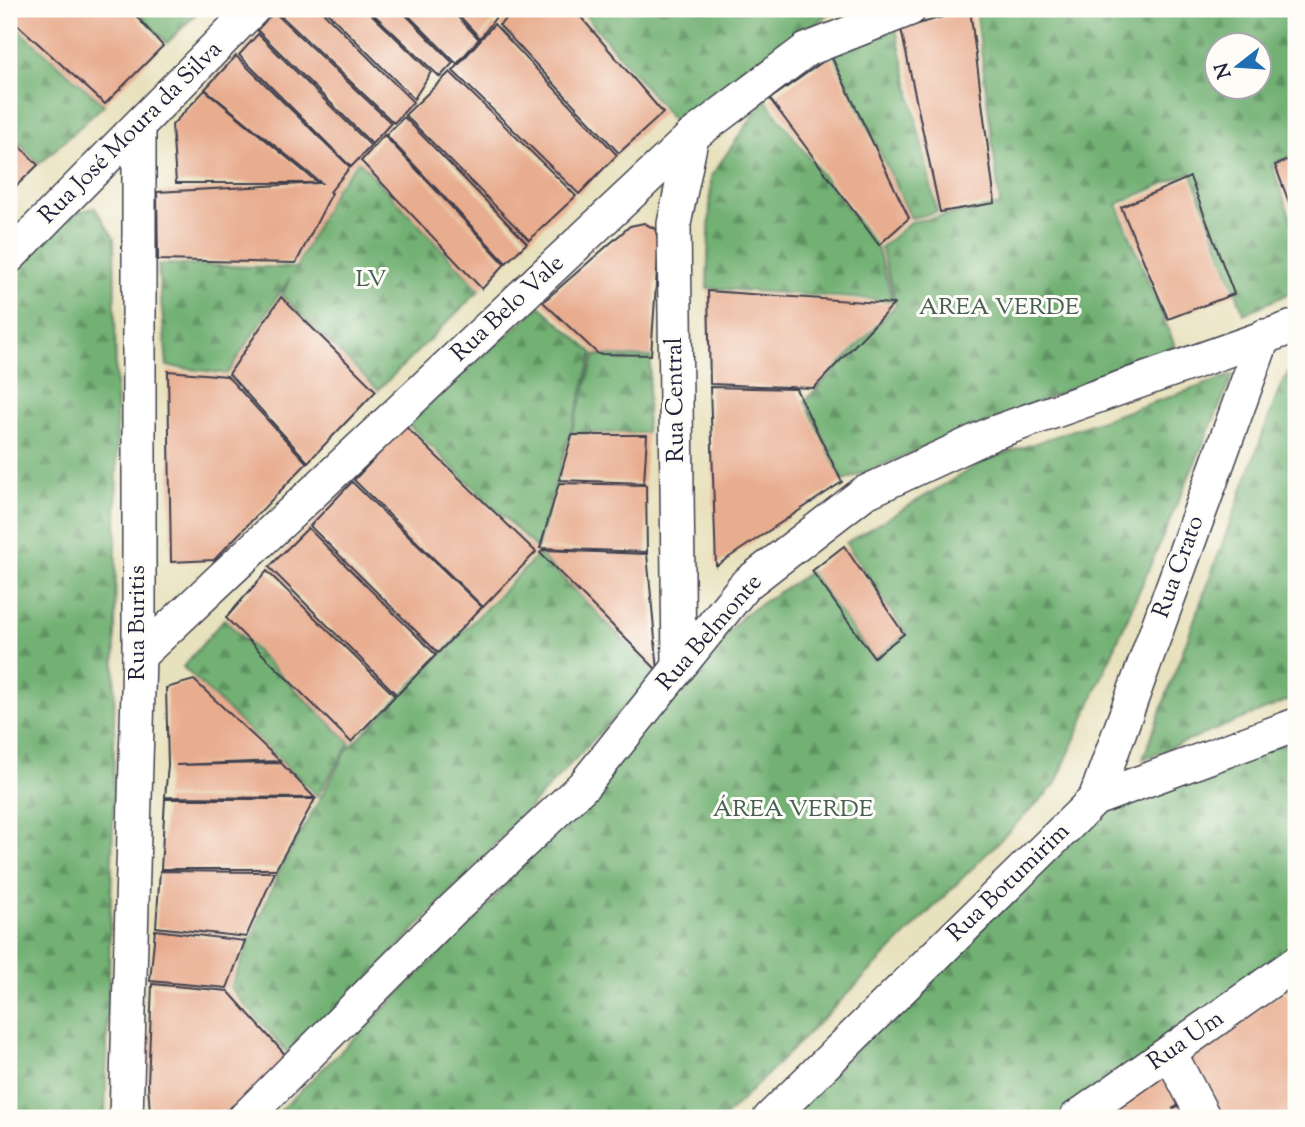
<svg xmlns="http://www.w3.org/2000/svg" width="1305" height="1127" font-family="'Sorts Mill Goudy',serif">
	<defs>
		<pattern id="forest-firs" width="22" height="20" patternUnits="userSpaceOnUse" patternTransform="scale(1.75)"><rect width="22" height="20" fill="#72b173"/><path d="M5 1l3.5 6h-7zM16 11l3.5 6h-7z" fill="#5d9060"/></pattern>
	</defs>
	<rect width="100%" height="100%" fill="#fdfcf7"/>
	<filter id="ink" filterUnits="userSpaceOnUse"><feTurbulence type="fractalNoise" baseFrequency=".0143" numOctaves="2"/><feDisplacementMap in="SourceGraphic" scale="14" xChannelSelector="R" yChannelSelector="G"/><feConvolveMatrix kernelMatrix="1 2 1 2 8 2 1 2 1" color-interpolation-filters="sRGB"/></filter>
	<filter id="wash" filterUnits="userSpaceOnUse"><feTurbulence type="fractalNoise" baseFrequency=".00686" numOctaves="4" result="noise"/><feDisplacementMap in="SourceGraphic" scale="28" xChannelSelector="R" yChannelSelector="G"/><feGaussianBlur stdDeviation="1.57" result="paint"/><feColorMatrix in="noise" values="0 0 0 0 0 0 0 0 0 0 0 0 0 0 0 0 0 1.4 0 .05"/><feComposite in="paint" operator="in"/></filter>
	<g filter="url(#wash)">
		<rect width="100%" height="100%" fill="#e8e1bd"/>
		<g fill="url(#forest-firs)" stroke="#4a6a57" stroke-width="2" fill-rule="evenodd">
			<path d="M135 9H201L167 43Z"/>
			<path d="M580 9H834L682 131Z"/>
			<path d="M976 9H1296V154L1272 165 1296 233V290L1244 314 1191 172 1117 204 1175 346 843 481 805 401 896 305 881 247 911 222 1000 205ZM1218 46H1260V88H1218Z"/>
			<path d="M9 21 104 105 39 164 9 132Z"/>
			<path d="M896 29 937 212 911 218 834 55Z"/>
			<path d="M765 99 877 247 893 301 707 288 711 176Z"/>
			<path d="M359 161 480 290 378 390 282 296 290 278 227 374 167 366 158 264 296 268 335 189Z"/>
			<path d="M95 208 114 238 117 454 113 824 105 1118H9V272L59 217Z"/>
			<path d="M540 306 593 353 537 549 407 423Z"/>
			<path d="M595 355 651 357 646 433H571Z"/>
			<path d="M1296 358V697L1143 759 1279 390Z"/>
			<path d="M1233 375 1055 785 724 1118H273L486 908 584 785 745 614 810 572 874 659 906 634 846 543 986 460Z"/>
			<path d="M539 554 656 673 293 1059 230 988 279 871 347 750Z"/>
			<path d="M224 619 350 743 317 796 183 667Z"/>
			<path d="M1296 738V958L1059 1118H786L1102 809Z"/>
		</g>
		<g id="blocks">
			<g fill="#e8ac8e">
				<path d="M9 9H130L163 46 105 104 9 17Z"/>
				<path d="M278 9H320L413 102 394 123 276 11Z"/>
				<path d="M324 9H366L431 72 414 99Z"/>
				<path d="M368 9H400L453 63 440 77Z"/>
				<path d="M402 9H450L479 39 457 64Z"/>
				<path d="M453 9H502L480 38Z"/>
				<path d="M517 9H574L663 113 619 153 499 25Z"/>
				<path d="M970 9 995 203 940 212 901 29Z"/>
				<path d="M274 12 391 123 372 144 257 30Z"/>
				<path d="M494 24 617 155 579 194 453 71Z"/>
				<path d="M258 34 371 146 351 167 239 55Z"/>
				<path d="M236 56 350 167 330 192 332 193 296 263 158 260 157 192 321 183 205 89Z"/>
				<path d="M831 56 909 218 879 245 770 99Z"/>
				<path d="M450 72 576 196 529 240 405 115Z"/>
				<path d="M205 90 318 183H176L172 125Z"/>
				<path d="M404 117 527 243 506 263 386 135Z"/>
				<path d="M9 135 38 165 9 193Z"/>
				<path d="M384 135 505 264 482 289 361 161Z"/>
				<path d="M1296 157V221L1275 165Z"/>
				<path d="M1190 177 1234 294 1168 319 1121 207Z"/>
				<path d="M644 223 655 229 659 242 651 355 598 354 543 302 630 226Z"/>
				<path d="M708 291 894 304 814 388 710 384Z"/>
				<path d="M281 297 376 391 308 462 229 374Z"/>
				<path d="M168 371 227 376 307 463 214 560 171 562Z"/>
				<path d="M710 387 796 389 842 482 716 566Z"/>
				<path d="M405 426 536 552 483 607 354 480Z"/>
				<path d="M572 435H647L644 483 559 480Z"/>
				<path d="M352 482 482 607 438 653 310 526Z"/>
				<path d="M559 483 646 485 647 552 540 548Z"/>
				<path d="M308 528 436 655 397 695 269 567Z"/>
				<path d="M844 546 904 634 874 657 812 571Z"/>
				<path d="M543 550 647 554 658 671 540 553Z"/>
				<path d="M267 571 395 696 351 742 226 618Z"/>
				<path d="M194 680 280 761 176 765 281 763 315 798 165 797 168 765 166 688Z"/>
				<path d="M165 799H315L276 869H161Z"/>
				<path d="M160 871 275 872 246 937 156 927Z"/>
				<path d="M155 930 245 941 227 988 150 981Z"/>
				<path d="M1296 982V1006L1286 989Z"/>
				<path d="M152 984 228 991 290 1060 217 1118H152L150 1113 148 1084Z"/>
				<path d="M1285 991 1296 1010V1118H1218L1186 1057Z"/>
				<path d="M1166 1070 1183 1103 1172 1109 1183 1104 1191 1118H1105L1103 1114Z"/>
			</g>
		</g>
	</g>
	<g filter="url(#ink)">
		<use href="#blocks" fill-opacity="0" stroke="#403f4e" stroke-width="2"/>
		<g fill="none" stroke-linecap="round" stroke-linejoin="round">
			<g stroke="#403f4e" stroke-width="36">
				<g id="minor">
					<path d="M9 257 253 9"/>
					<path d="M139 656 692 136 806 50 910 9"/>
					<path d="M679 666 674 224 692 136"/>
					<path d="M1095 799 1264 336"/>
					<path d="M1170 1053 1204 1118"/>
					<path d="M126 1118 139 656V127"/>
					<path d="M245 1118 455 907 584 785 745 585 864 493 993 433 1296 326"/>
					<path d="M770 1118 1095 799 1296 725"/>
					<path d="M1076 1118 1296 963"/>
				</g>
			</g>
			<use href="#minor" stroke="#fff" stroke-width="33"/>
		</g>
	</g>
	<g text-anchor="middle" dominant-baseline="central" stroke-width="6" stroke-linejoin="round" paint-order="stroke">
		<g font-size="24" fill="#22223b" stroke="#fdfcf7">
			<text transform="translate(131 133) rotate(-45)">Rua José Moura da Silva</text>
			<text transform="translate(508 309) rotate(-43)">Rua Belo Vale</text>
			<text transform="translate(676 400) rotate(-91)">Rua Central</text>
			<text transform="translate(1179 567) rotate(-70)">Rua Crato</text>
			<text transform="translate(138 623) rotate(-90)">Rua Buritis</text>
			<text transform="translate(710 633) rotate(-49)">Rua Belmonte</text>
			<text transform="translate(1009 883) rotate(-44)">Rua Botumirim</text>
			<text transform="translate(1186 1041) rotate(-35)">Rua Um</text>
		</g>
		<g font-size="24" fill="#475e55" stroke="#fdfcf7">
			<text x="371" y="280">LV</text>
			<text x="999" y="308">AREA VERDE</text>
			<text x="793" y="810">ÁREA VERDE</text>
		</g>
	</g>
	<rect width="1305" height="1127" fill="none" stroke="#fdfcf7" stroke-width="35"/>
	<g transform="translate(1238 66) rotate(253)"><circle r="33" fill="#fdfcf7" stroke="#a5a5ac" stroke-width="2"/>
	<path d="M0-5L12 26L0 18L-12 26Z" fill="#1f6fb2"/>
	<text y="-10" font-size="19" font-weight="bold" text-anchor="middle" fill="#22223b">N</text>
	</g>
</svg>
